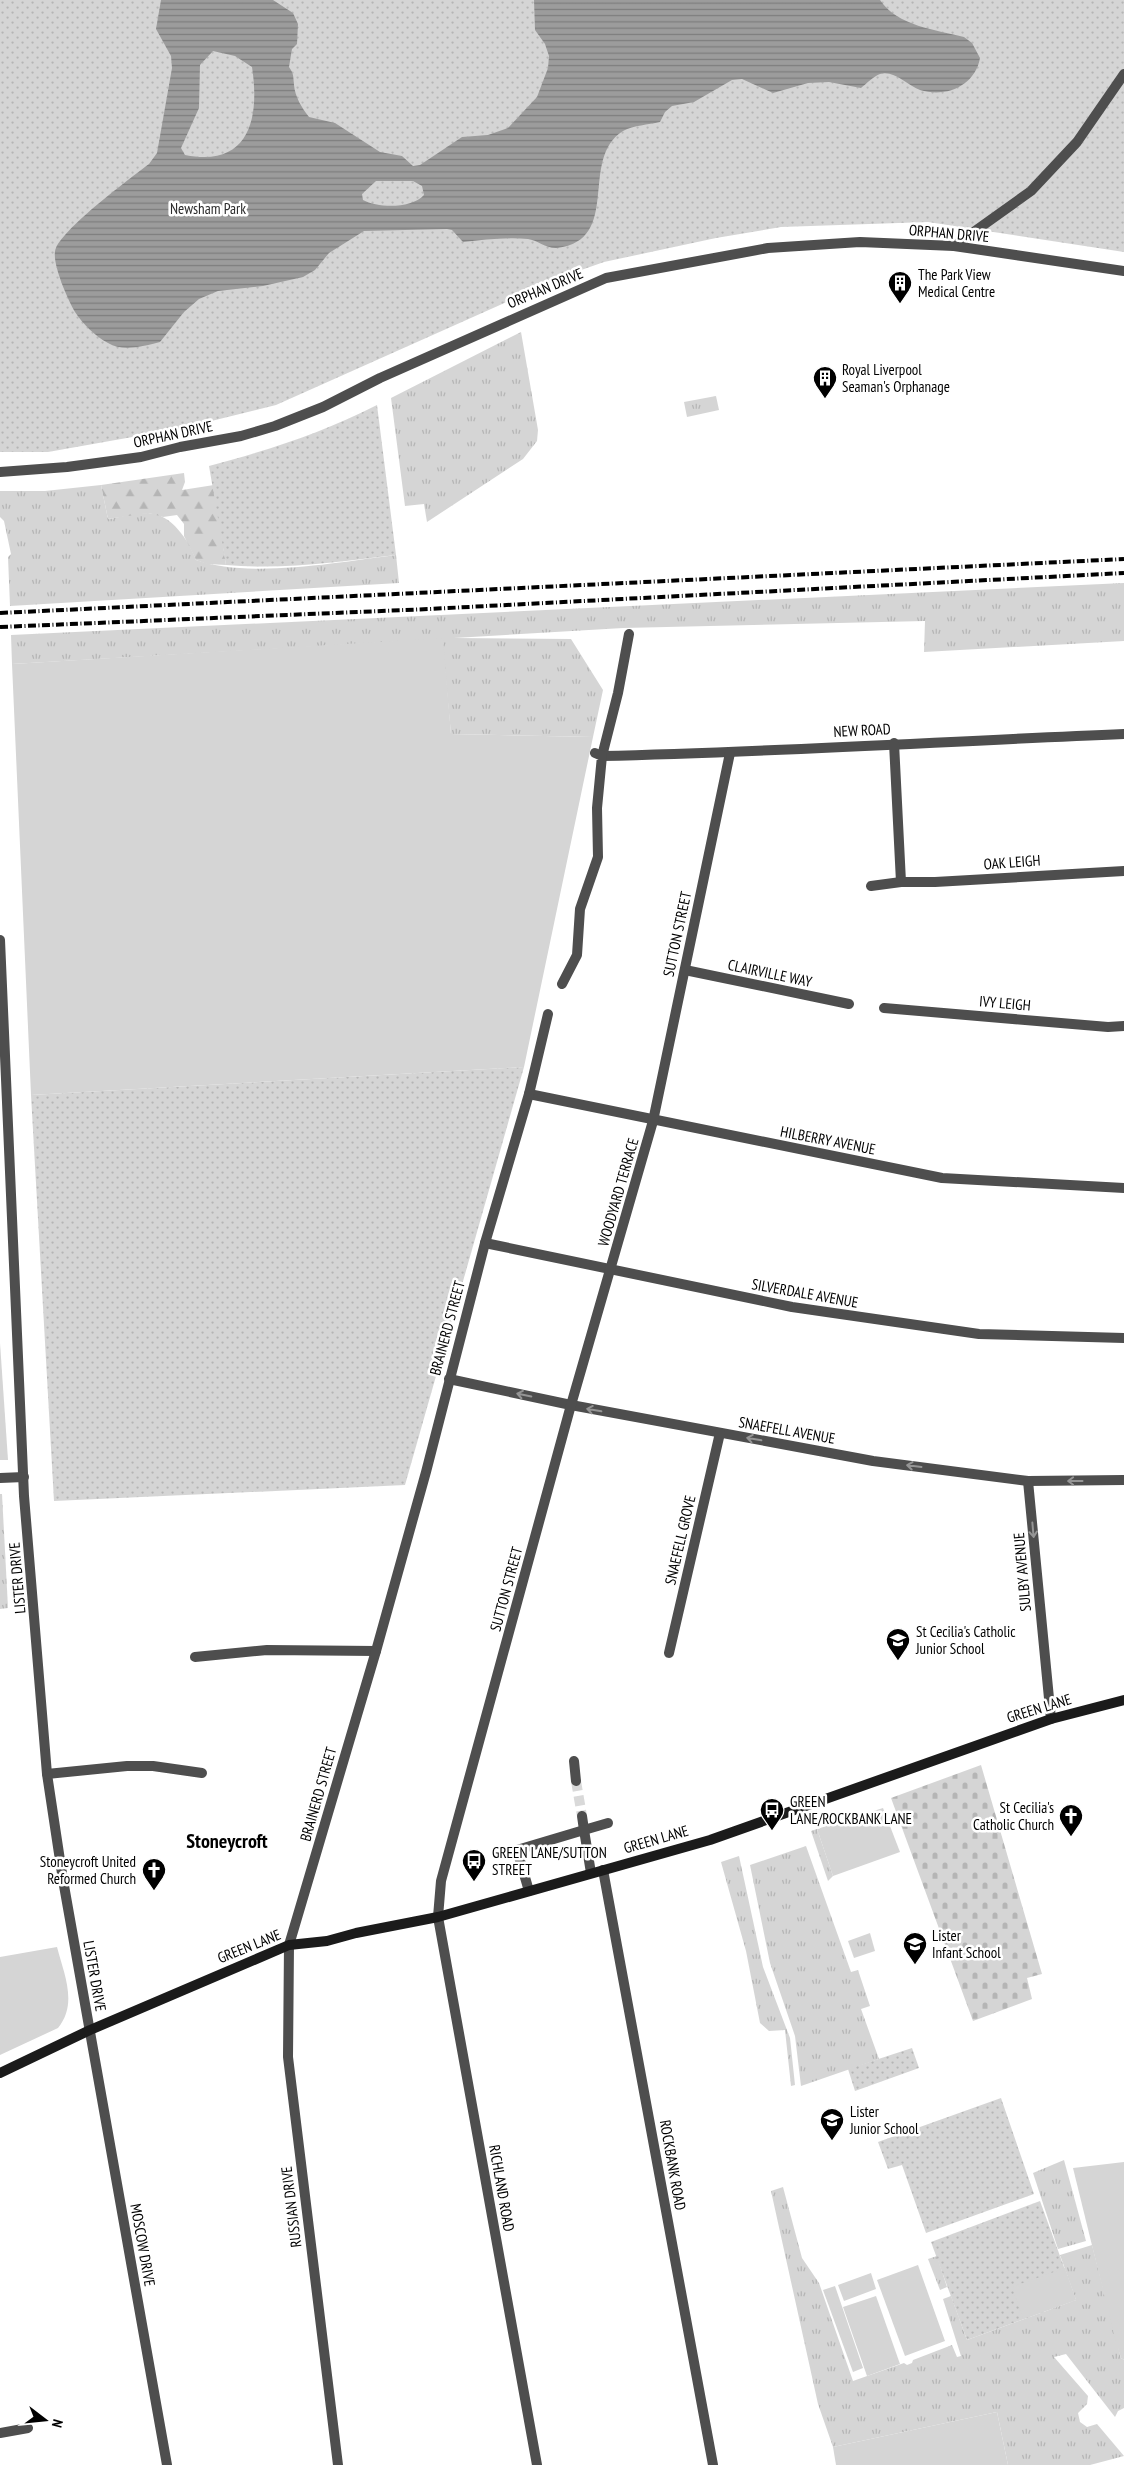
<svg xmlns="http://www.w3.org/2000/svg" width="1124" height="2465" font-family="'PT Sans Narrow',sans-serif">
	<defs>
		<pattern id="grass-tufts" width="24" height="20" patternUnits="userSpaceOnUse" patternTransform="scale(1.25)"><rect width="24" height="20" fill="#d5d5d5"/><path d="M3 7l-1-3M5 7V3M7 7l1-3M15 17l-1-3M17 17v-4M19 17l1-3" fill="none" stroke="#b5b5b5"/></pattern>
		<pattern id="forest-firs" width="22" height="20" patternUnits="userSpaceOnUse" patternTransform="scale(1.25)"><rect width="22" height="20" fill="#d5d5d5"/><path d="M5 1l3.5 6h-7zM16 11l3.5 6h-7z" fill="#b5b5b5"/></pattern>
		<pattern id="cemetery-stones" width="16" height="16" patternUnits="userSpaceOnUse" patternTransform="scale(1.25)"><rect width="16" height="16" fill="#d5d5d5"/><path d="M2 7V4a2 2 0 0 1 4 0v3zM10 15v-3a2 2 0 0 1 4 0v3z" fill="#b5b5b5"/></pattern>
		<pattern id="park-dots" width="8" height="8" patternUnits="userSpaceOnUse" patternTransform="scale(1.25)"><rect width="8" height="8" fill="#d5d5d5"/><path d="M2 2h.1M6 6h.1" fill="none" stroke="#b5b5b5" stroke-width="1.8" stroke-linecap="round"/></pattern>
		<pattern id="water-rules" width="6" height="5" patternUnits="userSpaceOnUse" patternTransform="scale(1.25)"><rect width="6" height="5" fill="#9c9c9c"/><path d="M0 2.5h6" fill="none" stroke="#7d7d7d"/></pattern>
	</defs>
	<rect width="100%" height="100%" fill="#fff"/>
	<g fill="url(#grass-tufts)">
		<path d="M521 332 538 430 537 441 523 459 427 522 424 504 405 506 391 398Z"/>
		<path d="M716 396 719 410 687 417 684 402Z"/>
		<path d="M101 485 108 519C121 517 135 513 148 513 172 514 188 540 196 560 249 579 339 562 396 555L399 583 10 606 8 557 11 554 4 521 0 517V491H45Z"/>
		<path d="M1124 583V641L924 652 925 621 623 628 454 638 571 639 603 690 593 737 451 734 442 639 12 664 11 635Z"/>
		<path d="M0 1494H2L8 1608 0 1609Z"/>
		<path d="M817 1829 833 1876 828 1881 811 1831Z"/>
		<path d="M806 1846 851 1972 858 1970 870 2006 861 2009 879 2059 801 2086 795 2036 770 1963 750 1865Z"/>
		<path d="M739 1856 763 1967 790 2038 795 2085 791 2086 785 2030 769 2031 760 2023 746 1951 721 1862Z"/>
		<path d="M870 1933 875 1951 854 1958 848 1941Z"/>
		<path d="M1064 2160 1086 2241 1058 2249 1033 2173Z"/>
		<path d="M783 2187 802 2258 819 2283 853 2381 904 2363 907 2365 912 2363 913 2360 952 2345 957 2357 961 2356 943 2299 951 2296 967 2340 1076 2300 1060 2255 1092 2245 1121 2358 1124 2360V2408L1118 2411 1115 2417 1066 2354 1054 2357 1088 2396 1087 2404 1078 2413 1080 2422 1087 2427 1097 2424 1124 2456 1090 2465H1008L997 2412 833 2447 818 2404 771 2191Z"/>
		<path d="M937 2256 947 2287 940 2290 928 2259Z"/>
	</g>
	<path fill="url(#forest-firs)" d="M184 473 185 482 182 490 214 485 226 565 207 564 196 560 184 536V524L177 515 163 517 149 513 108 519 101 485Z"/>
	<path fill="url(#cemetery-stones)" d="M981 1765 1042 1974 1027 1978 1032 1999 973 2021 891 1798Z"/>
	<g fill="url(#park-dots)">
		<path d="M0 0H1124V252L928 222 781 227 716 238 604 262 567 275 276 405 183 428 48 452H0Z"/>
		<path d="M377 405 396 555C339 562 283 570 226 565L209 466C269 450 322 433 377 405Z"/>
		<path d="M524 1067 405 1485 54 1501 31 1095Z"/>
		<path d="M912 2048 919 2068 855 2091 848 2069Z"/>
		<path d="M1001 2098 1034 2194 926 2233 902 2165 888 2169 878 2142Z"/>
		<path d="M1040 2201 1076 2300 967 2340 931 2242Z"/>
	</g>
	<g fill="#d5d5d5">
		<path d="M443 638 451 734 593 737 524 1067 31 1095 12 664Z"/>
		<path d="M0 1343 8 1460H0Z"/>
		<path d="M883 1808 900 1852 833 1876 817 1829Z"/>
		<path d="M57 1947C64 1974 78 2004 58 2028L0 2055V1957Z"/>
		<path d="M1124 2162V2360L1121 2358 1115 2339 1073 2168Z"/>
		<path d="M918 2265 945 2341 905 2356 877 2280Z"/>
		<path d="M1065 2268 1076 2300 1023 2319 1012 2287Z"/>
		<path d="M871 2273 876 2289 844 2301 838 2285Z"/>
		<path d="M835 2286 863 2368 853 2372 823 2290Z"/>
		<path d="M876 2296 900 2364 867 2376 843 2307Z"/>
		<path d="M997 2412 1008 2465H836L833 2447Z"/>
	</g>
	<path fill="url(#water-rules)" fill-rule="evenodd" d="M161 0H273L293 13 298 24 297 44 292 49 289 67C294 74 293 76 294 85 295 97 302 108 309 117L335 123 380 152 402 156 413 166 420 165 462 137 488 135 508 128 537 97 548 68 549 56 545 44 535 30 534 0H880C897 26 937 30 964 37L972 43 980 58C975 86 946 98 920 90 907 85 894 70 880 74 874 76 866 84 861 88L829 82 808 83 773 93 742 79 732 80 694 102 672 106 665 112 660 122C648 125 634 125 623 131 578 159 623 240 557 248 547 249 537 240 528 239 507 237 484 240 463 242L452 230 447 229 364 231 329 253 315 270 303 277 263 286 218 291 199 299 184 312 160 342C144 346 123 352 108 343 95 336 83 324 75 312 68 300 50 260 56 248 66 226 128 180 149 164L157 153 172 68 171 56 156 29ZM213 51 235 56 252 67C260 119 249 168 185 155L181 148 199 108 200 65ZM376 181H413L422 186 424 195C411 209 378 208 363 200L362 194Z"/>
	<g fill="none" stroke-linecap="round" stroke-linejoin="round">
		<path stroke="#d9d9d9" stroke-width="10" stroke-dasharray="10 5" stroke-linecap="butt" d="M576 1781 582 1816"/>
		<g stroke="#4e4e4e" stroke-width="10">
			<path d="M954 246 1031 191 1077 142 1124 74"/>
			<path d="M0 472 67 467 141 457 180 447 241 436 275 426 323 407 380 378 606 278 768 248 860 242 954 246 1124 271"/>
			<path d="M629 634 618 693 602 756C776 752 950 741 1124 734"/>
			<path d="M894 743 901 882"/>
			<path d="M871 886 901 882H935L1124 871"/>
			<path d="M0 940 24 1496 47 1774 63 1880 167 2465"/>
			<path d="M685 970 849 1004"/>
			<path d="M562 984 577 955 580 909 598 857 597 808 602 756 595 753"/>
			<path d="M884 1008 1108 1027 1124 1026"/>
			<path d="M529 1094 942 1178 1124 1188"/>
			<path d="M485 1243 792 1307 979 1334 1124 1338"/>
			<path d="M449 1379 571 1405 873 1461 1028 1481 1124 1480"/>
			<path d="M0 1478 24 1477"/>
			<path d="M1028 1481 1051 1719"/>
			<path d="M669 1653 720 1433"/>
			<path d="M195 1657 267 1650 376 1651"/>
			<path d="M574 1761 576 1781"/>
			<path d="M47 1774 127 1766H153L202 1773"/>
			<path d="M582 1816 584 1830 608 1823"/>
			<path d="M603 1870 713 2465"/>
			<path d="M529 1891 517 1850 584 1830 591 1873"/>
			<path d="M0 2433 28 2428"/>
			<path d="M338 2465 288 2057 289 1945 376 1651 426 1472 485 1243 529 1094 548 1014"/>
			<path d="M537 2465 438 1917 441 1881 571 1405 653 1121 730 753"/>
		</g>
		<path stroke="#1b1b1b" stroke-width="10" d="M0 2073 90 2030 289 1945 327 1941 356 1933 438 1917 710 1840 1051 1719 1124 1700"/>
		<g stroke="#000" stroke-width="4" stroke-dasharray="8 2.5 1 2.5" stroke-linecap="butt">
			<path d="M0 613 1124 559"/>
			<path d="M0 627 429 609 1124 573"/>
		</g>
	</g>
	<defs><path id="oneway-shaft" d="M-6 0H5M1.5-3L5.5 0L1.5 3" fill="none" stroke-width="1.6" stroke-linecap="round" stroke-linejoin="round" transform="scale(1.25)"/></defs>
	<g stroke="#959595">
		<use href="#oneway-shaft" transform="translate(524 1395) rotate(-168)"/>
		<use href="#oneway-shaft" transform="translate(594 1410) rotate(-170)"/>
		<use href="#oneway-shaft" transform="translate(754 1439) rotate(-170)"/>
		<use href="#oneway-shaft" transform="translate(914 1466) rotate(-173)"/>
		<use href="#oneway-shaft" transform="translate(1075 1481) rotate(180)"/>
		<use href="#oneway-shaft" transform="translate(1033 1530) rotate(85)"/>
	</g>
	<defs>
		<g id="building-pin" transform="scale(1.25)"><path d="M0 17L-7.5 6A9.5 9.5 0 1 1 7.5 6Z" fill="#000" stroke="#fff"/><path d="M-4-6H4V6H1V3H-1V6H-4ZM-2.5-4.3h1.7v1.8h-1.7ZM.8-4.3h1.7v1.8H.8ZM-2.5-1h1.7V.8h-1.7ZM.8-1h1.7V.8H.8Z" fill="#fff"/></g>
		<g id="school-pin" transform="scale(1.25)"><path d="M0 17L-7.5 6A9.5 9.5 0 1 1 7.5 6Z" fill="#000" stroke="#fff"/><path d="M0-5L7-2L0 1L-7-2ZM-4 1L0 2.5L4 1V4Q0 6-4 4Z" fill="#fff"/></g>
		<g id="bus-pin" transform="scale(1.25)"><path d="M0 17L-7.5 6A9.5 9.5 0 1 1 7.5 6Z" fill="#000" stroke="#fff"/><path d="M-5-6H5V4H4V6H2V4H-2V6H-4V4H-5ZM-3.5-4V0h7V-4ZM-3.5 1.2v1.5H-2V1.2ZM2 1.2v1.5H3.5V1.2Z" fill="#fff"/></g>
		<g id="church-pin" transform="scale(1.25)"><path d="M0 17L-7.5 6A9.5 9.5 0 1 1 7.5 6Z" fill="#000" stroke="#fff"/><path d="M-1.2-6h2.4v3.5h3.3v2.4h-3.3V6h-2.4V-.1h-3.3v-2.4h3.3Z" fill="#fff"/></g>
	</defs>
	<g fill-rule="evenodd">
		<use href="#building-pin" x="900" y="283"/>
		<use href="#building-pin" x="825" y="378"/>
		<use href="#school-pin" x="898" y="1640"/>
		<use href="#bus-pin" x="772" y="1810"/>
		<use href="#church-pin" x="1071" y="1816"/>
		<use href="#bus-pin" x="474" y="1861"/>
		<use href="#church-pin" x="154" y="1870"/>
		<use href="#school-pin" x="915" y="1944"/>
		<use href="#school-pin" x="832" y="2120"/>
	</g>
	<g text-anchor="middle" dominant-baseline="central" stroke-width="5" stroke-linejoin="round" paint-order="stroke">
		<g font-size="15" fill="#2c2c2c" stroke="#fff">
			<text x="208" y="208">Newsham Park</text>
		</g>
		<g font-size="15" fill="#000" stroke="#fff">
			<text transform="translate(949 233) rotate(5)">ORPHAN DRIVE</text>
			<text transform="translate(545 288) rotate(-23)">ORPHAN DRIVE</text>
			<text transform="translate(173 434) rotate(-12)">ORPHAN DRIVE</text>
			<text transform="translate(862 730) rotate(-3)">NEW ROAD</text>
			<text transform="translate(1012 862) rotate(-4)">OAK LEIGH</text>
			<text transform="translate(677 934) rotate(-78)">SUTTON STREET</text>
			<text transform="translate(770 973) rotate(12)">CLAIRVILLE WAY</text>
			<text transform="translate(1005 1003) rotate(5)">IVY LEIGH</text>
			<text transform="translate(828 1140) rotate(11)">HILBERRY AVENUE</text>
			<text transform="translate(618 1192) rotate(-74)">WOODYARD TERRACE</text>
			<text transform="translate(805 1293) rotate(10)">SILVERDALE AVENUE</text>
			<text transform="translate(447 1328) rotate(-75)">BRAINERD STREET</text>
			<text transform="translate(787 1430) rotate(10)">SNAEFELL AVENUE</text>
			<text transform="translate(680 1540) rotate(-77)">SNAEFELL GROVE</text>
			<text transform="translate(1022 1572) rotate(-95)">SULBY AVENUE</text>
			<text transform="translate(17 1578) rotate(-95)">LISTER DRIVE</text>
			<text transform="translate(506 1589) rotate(-75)">SUTTON STREET</text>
			<text transform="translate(1039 1708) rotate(-17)">GREEN LANE</text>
			<text transform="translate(318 1794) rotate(-74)">BRAINERD STREET</text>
			<text transform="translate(656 1839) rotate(-16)">GREEN LANE</text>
			<text transform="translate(249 1946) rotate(-22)">GREEN LANE</text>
			<text transform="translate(95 1976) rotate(80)">LISTER DRIVE</text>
			<text transform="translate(673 2165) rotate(80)">ROCKBANK ROAD</text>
			<text transform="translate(502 2188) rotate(80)">RICHLAND ROAD</text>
			<text transform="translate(291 2207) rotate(-97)">RUSSIAN DRIVE</text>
			<text transform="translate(143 2245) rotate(80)">MOSCOW DRIVE</text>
		</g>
		<g font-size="15" fill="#000" stroke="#fff" text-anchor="start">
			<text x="918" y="274">The Park View<tspan x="918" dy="17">Medical Centre</tspan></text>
			<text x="842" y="369">Royal Liverpool<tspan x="842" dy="17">Seaman's Orphanage</tspan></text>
			<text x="916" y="1631">St Cecilia's Catholic<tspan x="916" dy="17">Junior School</tspan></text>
			<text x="790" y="1801">GREEN<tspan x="790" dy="17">LANE/ROCKBANK LANE</tspan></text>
			<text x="1054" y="1807" text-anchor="end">St Cecilia's<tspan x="1054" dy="17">Catholic Church</tspan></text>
			<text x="492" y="1852">GREEN LANE/SUTTON<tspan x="492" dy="17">STREET</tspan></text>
			<text x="136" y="1861" text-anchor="end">Stoneycroft United<tspan x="136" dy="17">Reformed Church</tspan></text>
			<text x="932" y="1935">Lister<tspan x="932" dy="17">Infant School</tspan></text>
			<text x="850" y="2111">Lister<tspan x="850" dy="17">Junior School</tspan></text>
		</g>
		<g font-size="20" font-weight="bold" fill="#000" stroke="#fff">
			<text x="227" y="1841">Stoneycroft</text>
		</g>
	</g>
	<g transform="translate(45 2420) rotate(106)" stroke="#ffffff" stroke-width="4" paint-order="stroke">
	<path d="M0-4L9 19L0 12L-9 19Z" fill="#000000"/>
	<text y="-8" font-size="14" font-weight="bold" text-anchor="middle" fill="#000000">N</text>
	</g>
</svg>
